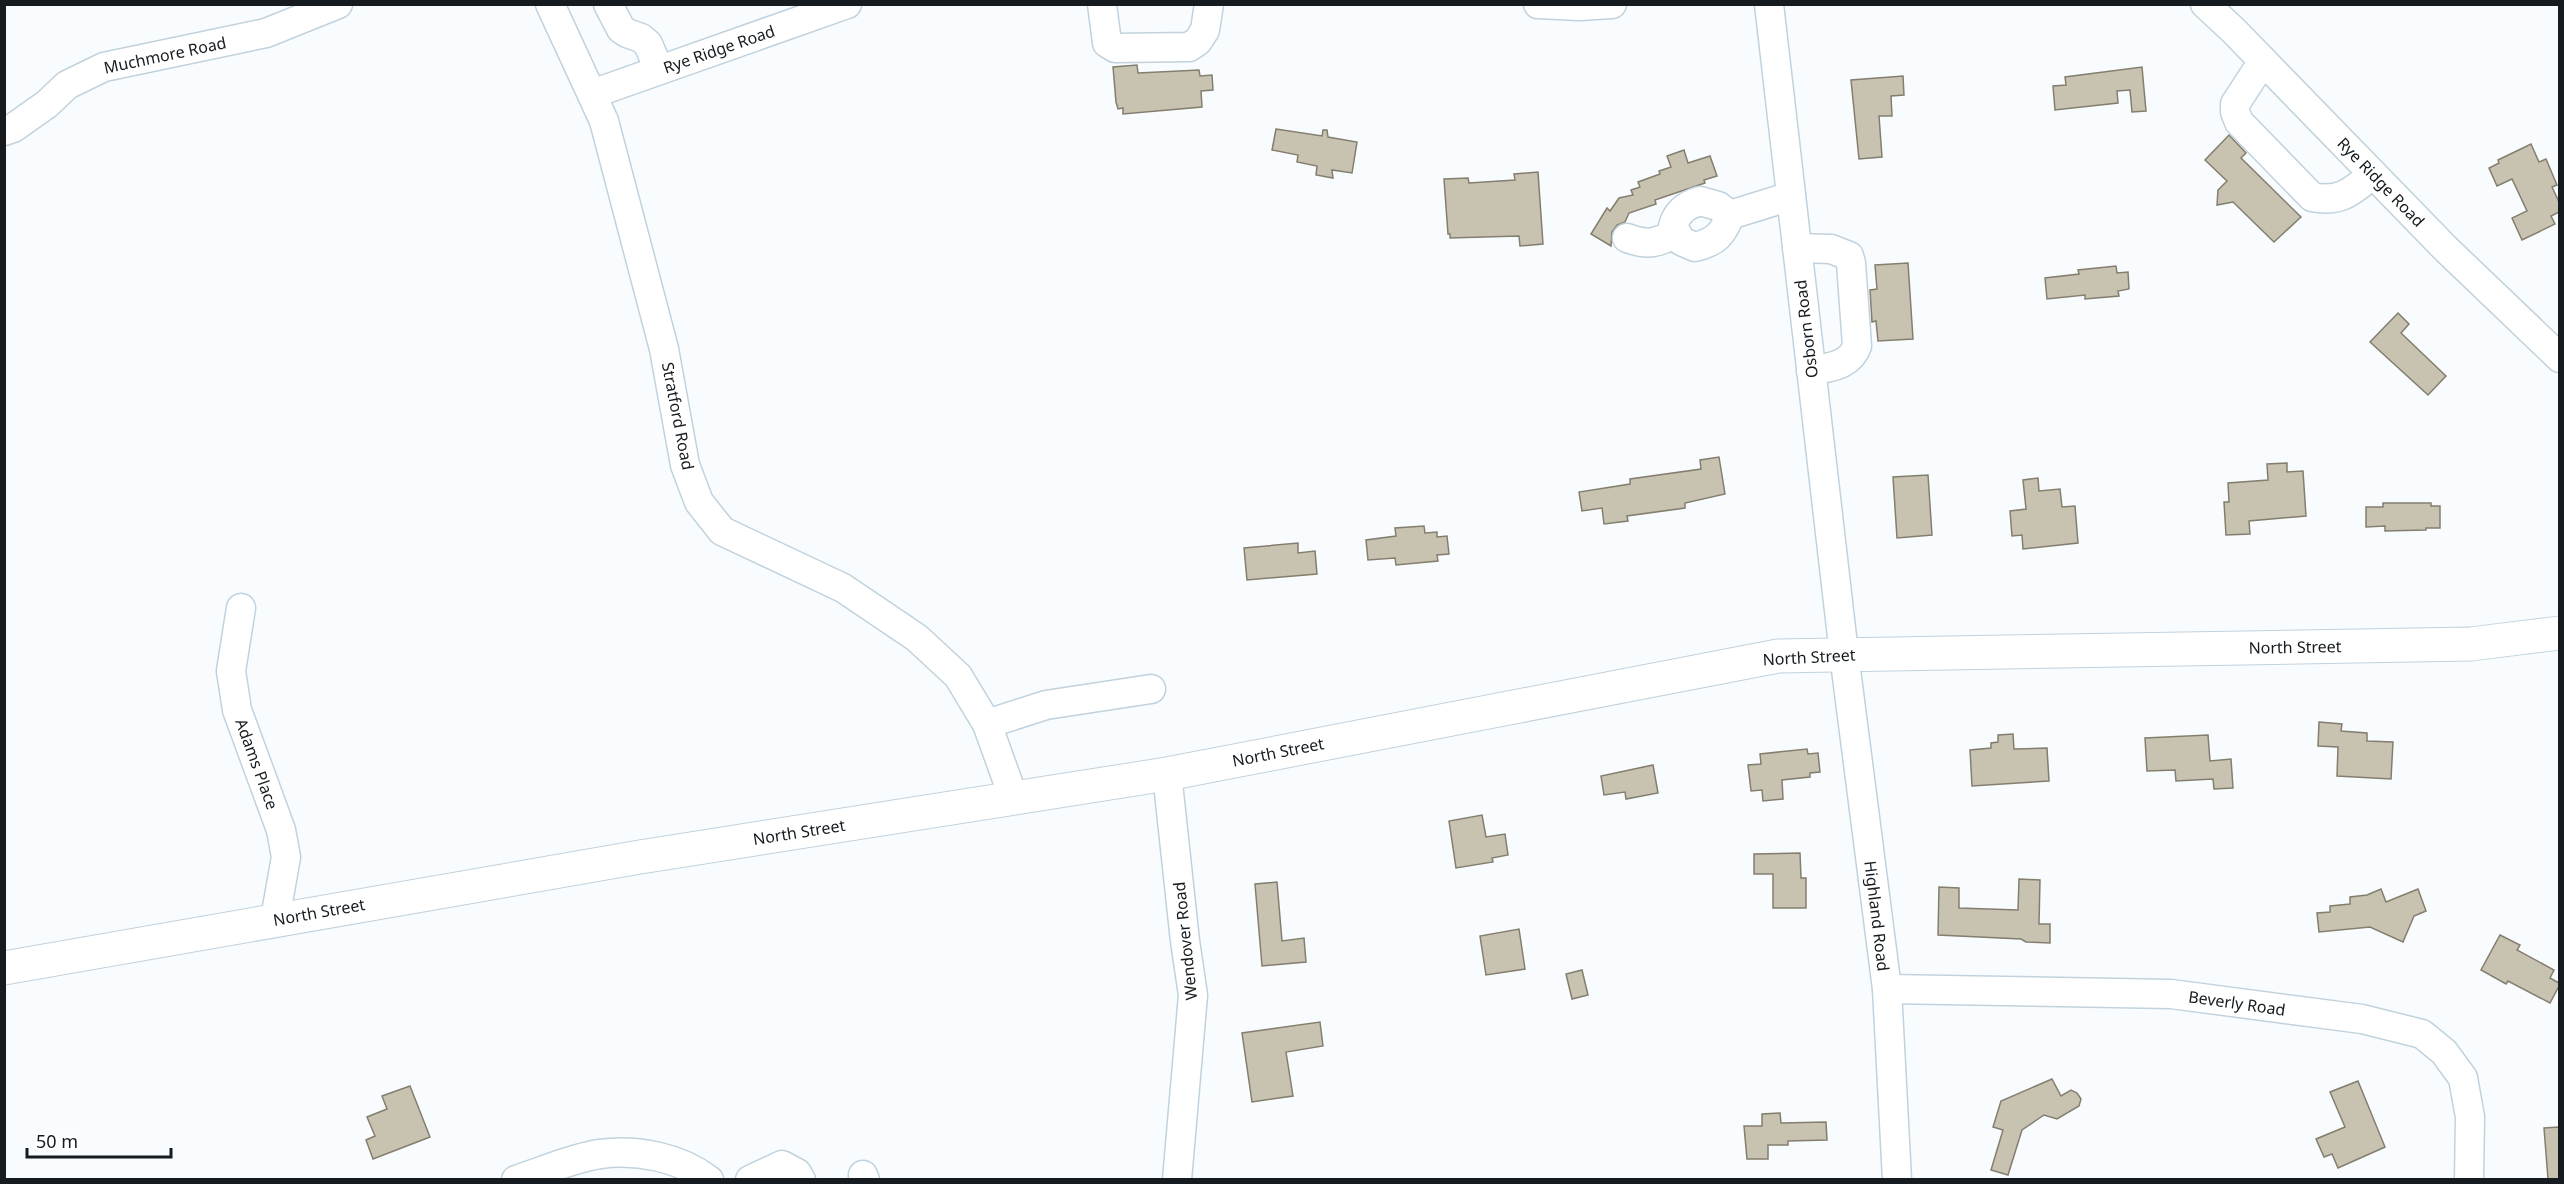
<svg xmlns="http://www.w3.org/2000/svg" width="2564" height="1184" font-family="'Noto Sans',sans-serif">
	<rect width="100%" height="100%" fill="#f9fcfe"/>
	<g fill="#c8c2b1" stroke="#837e6e" stroke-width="1.5">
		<path d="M1137 65 1138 73 1199 70 1200 76 1212 75 1213 90 1201 91 1202 107 1123 114V108L1118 109 1116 102 1113 67Z"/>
		<path d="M2142 67 2146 111 2132 112 2130 90 2117 91 2118 103 2055 110 2053 86 2066 85 2065 77Z"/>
		<path d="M1903 76 1904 95 1891 96 1892 116H1879L1882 157 1859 159 1851 80Z"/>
		<path d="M1276 129 1322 136 1323 130H1327L1328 137 1357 142 1352 173 1332 170 1333 178 1316 175 1317 166 1297 162 1298 155 1272 150Z"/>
		<path d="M2229 135 2246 153 2241 158 2301 217 2274 242 2233 202 2217 205 2218 190 2227 181 2205 160Z"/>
		<path d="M2531 144 2539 162 2546 159 2557 185 2552 187 2559 202V212L2551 216 2555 224 2522 240 2512 218 2527 211 2512 179 2497 186 2489 168 2499 163 2498 160Z"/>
		<path d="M1684 150 1688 163 1710 156 1717 176 1704 180 1705 183 1655 200 1656 204 1629 213 1625 222 1617 225 1612 232 1611 246 1591 234 1607 208 1610 211 1619 198 1633 195 1631 190 1640 187 1638 182 1660 174 1659 171 1671 167 1667 156Z"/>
		<path d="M1538 172 1543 244 1520 246 1519 236 1450 238V234H1448L1444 179 1468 178 1469 183 1515 180 1514 174Z"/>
		<path d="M1908 263 1913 339 1878 341 1876 321 1872 322 1870 290 1877 289 1875 265Z"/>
		<path d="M2116 266 2117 273 2128 272 2129 289 2118 291 2119 296 2085 299V295L2047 299 2045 278 2079 274 2078 270Z"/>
		<path d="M2398 313 2409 324 2401 333 2446 376 2428 395 2370 342Z"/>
		<path d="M1719 457 1725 494 1685 503V508L1627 516 1628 521 1604 524 1602 508 1582 511 1579 492 1630 484V479L1701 469 1700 460Z"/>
		<path d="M2287 463V472L2303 471 2306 516 2249 521 2250 534 2226 535 2224 502H2229L2228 483 2268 480 2267 464Z"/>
		<path d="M1928 475 1932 535 1897 538 1893 477Z"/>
		<path d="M2038 478 2039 491 2060 489 2062 507 2075 506 2078 543 2023 549 2022 535 2012 536 2010 511 2026 509 2023 480Z"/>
		<path d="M2383 503H2431V506H2440V528H2426V530L2385 531V526L2366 527V507H2383Z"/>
		<path d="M1424 526 1425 533 1437 532V537L1447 536 1449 554 1437 555 1438 561 1396 565 1395 558 1368 560 1366 540 1396 536 1395 528Z"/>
		<path d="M1298 543V553L1315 551 1317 574 1247 580 1244 548Z"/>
		<path d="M2319 722 2342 724 2341 731 2367 733V741L2393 742 2391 779 2337 776 2338 747 2318 746Z"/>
		<path d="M2013 734 2014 749 2047 748 2049 781 1972 786 1970 750 1991 748V743L1998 742V735Z"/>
		<path d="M2208 735 2210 761 2231 759 2233 788 2214 789 2213 779 2176 781 2175 770 2147 771 2145 738Z"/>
		<path d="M1807 749 1808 754 1818 753 1820 772 1810 773V777L1782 780 1783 799 1763 801 1762 790 1751 791 1748 765 1761 764 1760 754Z"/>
		<path d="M1653 765 1658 793 1626 799 1625 792 1604 795 1601 776Z"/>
		<path d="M1482 815 1486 837 1505 834 1508 855 1492 858 1493 862 1456 868 1449 821Z"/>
		<path d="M1800 853 1801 878H1806V908H1773V874H1754V854Z"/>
		<path d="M2019 879 2040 880 2039 924H2050V943L2026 942 2021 939 1938 935 1939 887 1959 888V908L2018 910Z"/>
		<path d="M1277 882 1282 941 1304 938 1306 962 1262 966 1255 884Z"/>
		<path d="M2381 889 2386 902 2418 889 2426 911 2414 916 2403 942 2370 927 2319 932 2317 913 2330 912V906L2350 904V897L2367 895Z"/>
		<path d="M1519 929 1525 969 1486 975 1480 936Z"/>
		<path d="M2500 935 2520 945 2517 950 2554 970 2550 978 2559 983V986L2550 1003 2508 981 2506 984 2481 970Z"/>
		<path d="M1582 970 1588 995 1572 999 1566 974Z"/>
		<path d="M1320 1022 1323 1046 1286 1052 1293 1096 1252 1102 1242 1033Z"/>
		<path d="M2052 1079 2061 1096 2071 1090 2077 1093 2081 1099 2079 1106 2057 1119 2044 1115 2022 1130 2008 1175 1991 1170 2003 1130 1993 1127 2001 1101Z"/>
		<path d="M2358 1081 2385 1147 2338 1168 2332 1154 2324 1157 2316 1139 2345 1127 2330 1092Z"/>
		<path d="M410 1086 430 1137 373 1159 366 1140 375 1136 367 1117 387 1109 382 1096Z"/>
		<path d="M1780 1113 1781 1123 1826 1122 1827 1140 1788 1141V1145H1768V1159H1747L1744 1126H1762V1114Z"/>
		<path d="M2559 1127V1179H2548L2544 1128Z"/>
	</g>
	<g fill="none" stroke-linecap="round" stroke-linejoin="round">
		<g stroke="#c1d2dd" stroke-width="31">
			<g id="minor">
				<path d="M550 4 604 121 664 349 685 465 699 502 722 531 843 588 917 638 958 676 987 724 1014 799"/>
				<path d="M608 4 621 29 627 33 641 38 648 44 659 70"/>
				<path d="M1102 4 1107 43 1115 48 1189 47 1198 41 1205 30 1209 4"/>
				<path d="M1538 4 1579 6 1612 4"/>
				<path d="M1769 4 1844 654 1887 989 1897 1180"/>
				<path d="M2205 4 2234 31 2446 249 2560 358"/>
				<path d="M2263 61 2235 104V112L2239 122 2312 197C2341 203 2352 191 2373 174"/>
				<path d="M592 94 847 4"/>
				<path d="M4 131 13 128 47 104 67 85 104 67 266 33 338 4"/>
				<path d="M1730 215C1723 234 1716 242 1695 247L1681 241 1673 226C1677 212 1686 205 1700 201L1718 206 1730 215 1791 196"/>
				<path d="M1627 238C1648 246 1657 243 1676 233"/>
				<path d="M1797 248 1831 249 1849 256 1851 263 1857 346C1850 366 1830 367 1811 371"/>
				<path d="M241 608 231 671 237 710 281 830 286 857 275 919"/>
				<path d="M987 724 1046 705 1151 689"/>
				<path d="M1167 774 1185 941 1193 995 1177 1180"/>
				<path d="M1887 989 2171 994 2362 1019 2422 1034 2444 1052 2463 1078 2470 1117 2469 1180"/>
				<path d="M863 1175 865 1180"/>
				<path d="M516 1180C540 1172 576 1157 600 1154 637 1149 679 1157 709 1180"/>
				<path d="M750 1180 782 1165 797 1173 801 1180"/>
			</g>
		</g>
		<g stroke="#c1d2dd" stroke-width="35">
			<path id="major" d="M4 968 640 857 1167 774 1778 656 2471 644 2560 633"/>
		</g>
		<use href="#minor" stroke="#fff" stroke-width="28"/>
		<use href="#major" stroke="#fff" stroke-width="33"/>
	</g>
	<g text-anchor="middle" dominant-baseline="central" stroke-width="4.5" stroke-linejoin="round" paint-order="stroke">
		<g font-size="16" fill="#151b1f" stroke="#fff">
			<text transform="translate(719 49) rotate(-19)">Rye Ridge Road</text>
			<text transform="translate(165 55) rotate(-12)">Muchmore Road</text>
			<text transform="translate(2381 182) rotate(46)">Rye Ridge Road</text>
			<text transform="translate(1806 329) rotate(-97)">Osborn Road</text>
			<text transform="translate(678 416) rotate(79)">Stratford Road</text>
			<text transform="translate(2295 647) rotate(-1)">North Street</text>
			<text transform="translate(1809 657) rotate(-3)">North Street</text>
			<text transform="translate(1278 752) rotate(-11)">North Street</text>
			<text transform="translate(257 764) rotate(70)">Adams Place</text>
			<text transform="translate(799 832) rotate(-9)">North Street</text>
			<text transform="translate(319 912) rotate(-10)">North Street</text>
			<text transform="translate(1877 916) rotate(83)">Highland Road</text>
			<text transform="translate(1185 941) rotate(-96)">Wendover Road</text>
			<text transform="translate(2237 1003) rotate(8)">Beverly Road</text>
		</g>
	</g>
	<rect width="2564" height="1184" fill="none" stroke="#151b1f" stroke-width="12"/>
	<path d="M27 1148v9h144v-9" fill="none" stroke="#151b1f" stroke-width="3"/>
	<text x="36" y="1148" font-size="18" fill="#151b1f" stroke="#ffffff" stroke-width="4.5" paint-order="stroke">50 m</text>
</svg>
